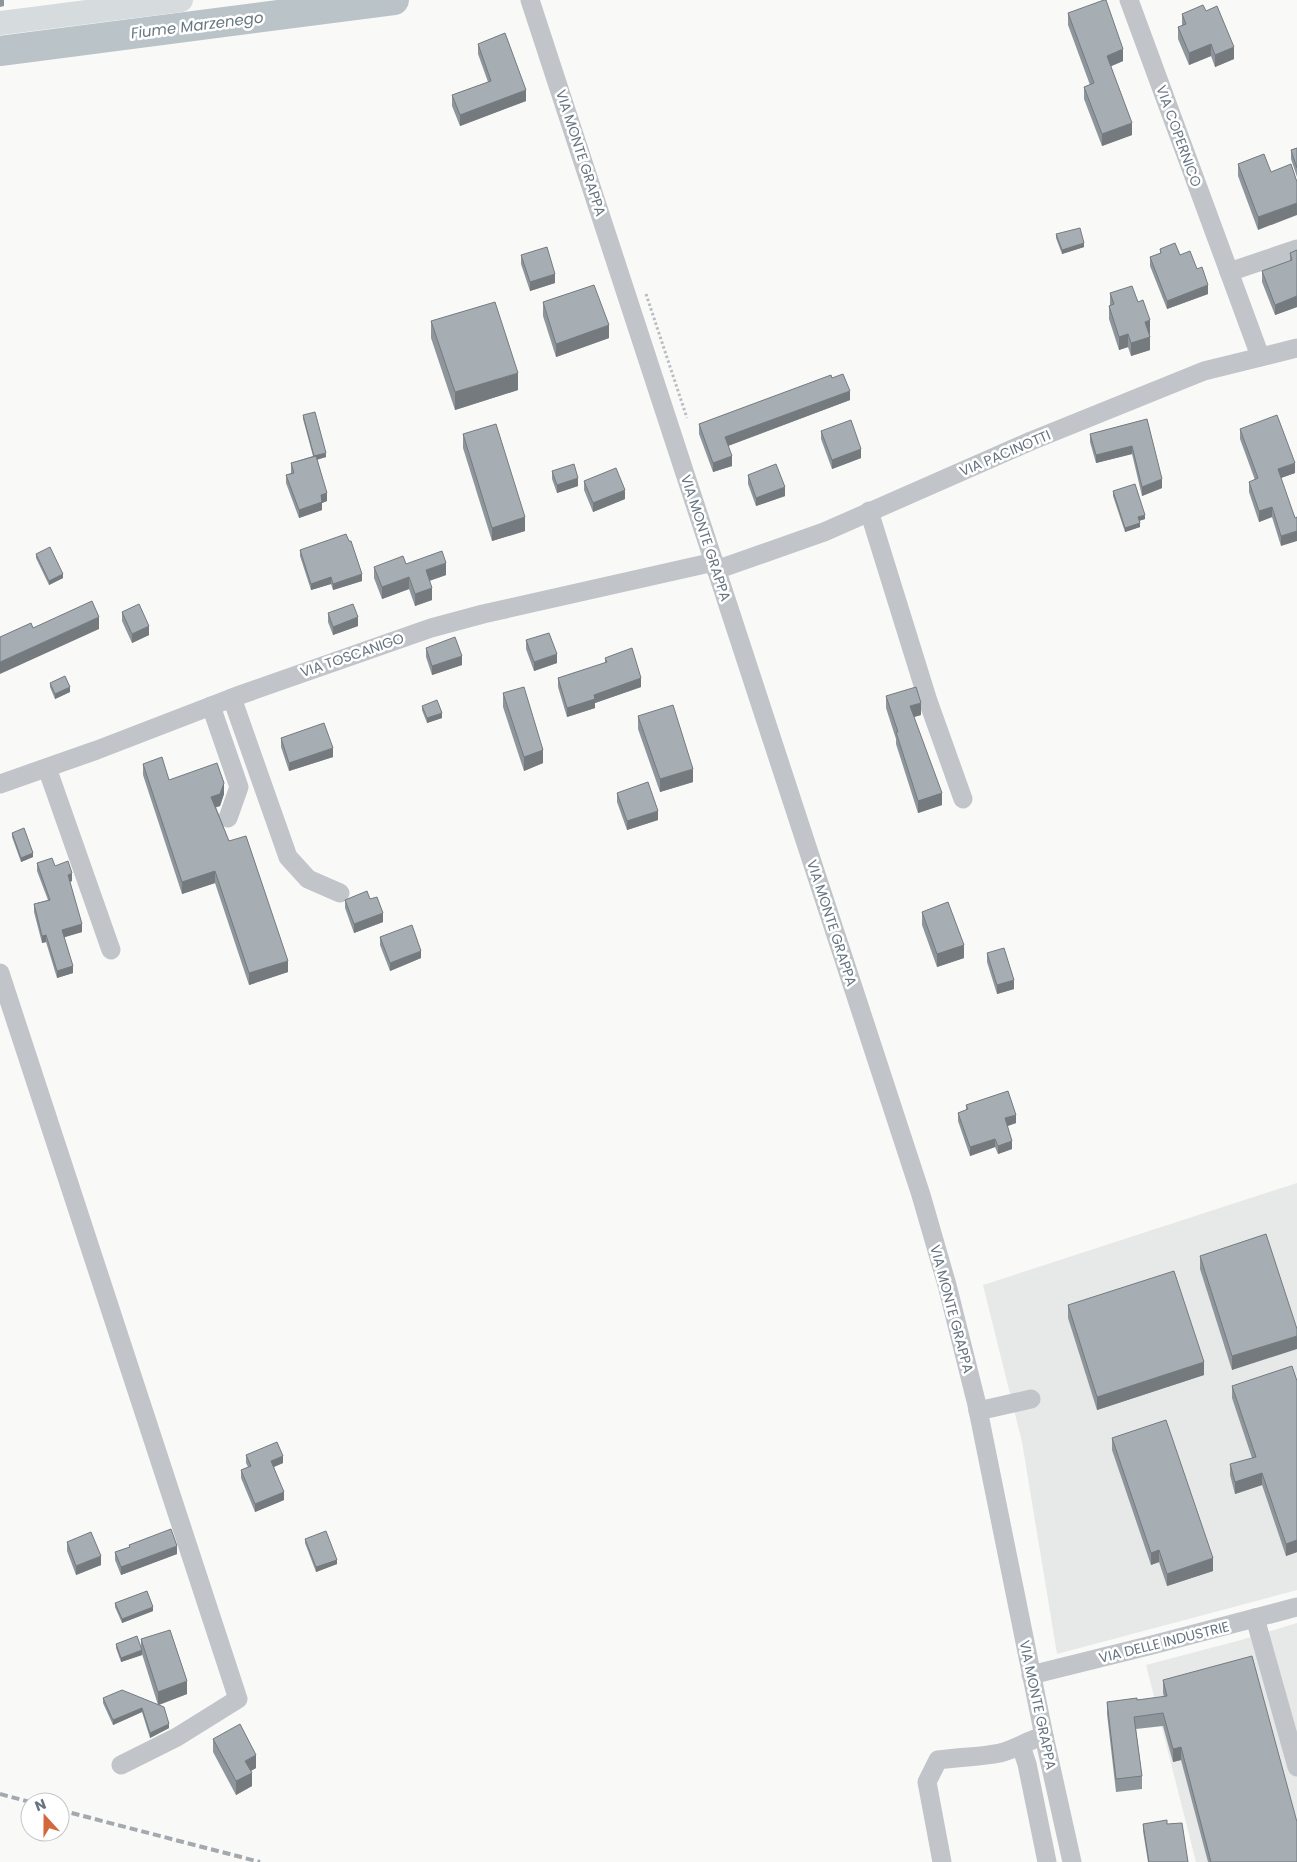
<svg xmlns="http://www.w3.org/2000/svg" width="1297" height="1862" font-family="Poppins,sans-serif">
	<rect width="100%" height="100%" fill="#f9f9f8"/>
	<g fill="#e7e8e8">
		<path d="M1297 1183V1590L1057 1654 1022 1442 983 1285Z"/>
		<path d="M1297 1623V1862H1196L1146 1665 1241 1640Z"/>
	</g>
	<g fill="none" stroke-linecap="round" stroke-linejoin="round">
		<path stroke="#bac3c8" stroke-width="30" d="M0 51 394 0"/>
		<path stroke="#babdc0" stroke-width="3" stroke-dasharray="2.5 2.5" stroke-linecap="butt" d="M646 294 687 418"/>
		<g stroke="#c1c5c9" stroke-width="19">
			<path d="M530 0 921 1195 947 1285 977 1405 1044 1736 1072 1862"/>
			<path d="M1129 0 1260 356"/>
			<path d="M1229 272 1297 249"/>
			<path d="M869 511 928 701 963 799"/>
			<path d="M716 570 824 532 1031 441 1204 371 1297 348"/>
			<path d="M232 698 288 857 308 879 340 893"/>
			<path d="M211 706 239 787 228 818"/>
			<path d="M47 768 111 950"/>
			<path d="M0 784 97 750 237 696 431 628 483 614 714 562"/>
			<path d="M0 973 238 1699 177 1737 121 1765"/>
			<path d="M978 1411 1031 1399"/>
			<path d="M1255 1618 1297 1767"/>
			<path d="M1031 1675 1152 1645 1297 1607"/>
			<path d="M1021 1746 1027 1764 1047 1862"/>
			<path d="M942 1862 927 1782 938 1760C959 1757 980 1757 1000 1753 1016 1749 1028 1740 1044 1736"/>
		</g>
		<path stroke="#d6dbde" stroke-width="24" d="M0 23 181 0"/>
		<g stroke="#a3a9af" stroke-width="4" stroke-dasharray="8 4" stroke-linecap="butt">
			<path d="M0 1794 30 1802"/>
			<path d="M60 1810 260 1862"/>
		</g>
	</g>
	<g fill="#8f969b">
		<path d="M0 0H4V6L0 7Z"/>
		<path d="M1206 11 1234 59 1215 67 1211 56 1189 65 1178 39V27L1182 26V14Z"/>
		<path d="M1068 13 1123 61 1111 66 1132 135 1102 146 1084 99V87L1090 85 1068 25Z"/>
		<path d="M478 44 526 101 460 126 452 106V95L488 82 478 54Z"/>
		<path d="M1297 148V177L1291 159V150Z"/>
		<path d="M1264 154 1258 230 1238 176V164Z"/>
		<path d="M1056 234 1084 247 1062 254 1056 238Z"/>
		<path d="M1160 249 1180 255 1197 269 1208 294 1167 309 1150 266V257L1160 253Z"/>
		<path d="M1297 250V307L1275 315 1262 282V271L1290 261V253Z"/>
		<path d="M521 255 555 283 530 291 521 264Z"/>
		<path d="M1110 293 1138 302 1150 333V350L1131 356 1128 347 1119 350 1109 319V306L1110 305Z"/>
		<path d="M543 302 609 338 556 357 543 316Z"/>
		<path d="M431 321 518 390 455 410 431 338Z"/>
		<path d="M832 378 850 400 728 446 732 466 713 472 699 434V424Z"/>
		<path d="M303 415 326 457 317 460 327 501 322 503V510L299 518 286 483V475L291 473V463L313 456 303 419Z"/>
		<path d="M1147 419 1162 488 1142 496 1132 454 1096 463 1090 442V434Z"/>
		<path d="M1240 429 1295 473 1281 478V546L1272 517 1259 522 1249 492V482L1255 480 1240 439Z"/>
		<path d="M821 431 861 458 832 469 821 439Z"/>
		<path d="M463 434 525 531 492 541 463 448Z"/>
		<path d="M552 471 578 486 557 493 552 479Z"/>
		<path d="M748 475 785 496 756 506 748 484Z"/>
		<path d="M584 481 625 499 593 512 584 490Z"/>
		<path d="M1113 491 1145 519 1139 521 1140 527 1125 532 1113 496Z"/>
		<path d="M300 550 362 581 333 590 331 584 311 590 300 556Z"/>
		<path d="M36 554 63 578 49 585 36 558Z"/>
		<path d="M406 564 446 575 429 581 432 600 415 606 409 589 382 599 374 578V567Z"/>
		<path d="M122 612 149 635 132 643 122 621Z"/>
		<path d="M328 613 358 626 333 635 328 622Z"/>
		<path d="M526 640 557 663 534 671 526 649Z"/>
		<path d="M426 648 462 665 432 675 426 657Z"/>
		<path d="M605 658 641 687 595 703V708L567 717 558 687V678L605 663Z"/>
		<path d="M50 683 70 692 55 699 50 687Z"/>
		<path d="M503 693 543 763 524 771 503 707Z"/>
		<path d="M886 696 921 715 914 717 942 805 918 813 896 744V739L886 708Z"/>
		<path d="M422 706 442 718 427 723 422 710Z"/>
		<path d="M638 716 693 782 660 792 638 729Z"/>
		<path d="M281 738 333 757 289 771 281 747Z"/>
		<path d="M143 764 169 780 224 794 220 806 216 807 229 841 288 972 249 985 215 883 182 894 143 775Z"/>
		<path d="M617 793 658 820 627 830 617 802Z"/>
		<path d="M12 833 33 857 21 862 12 837Z"/>
		<path d="M37 863 55 866 72 881 70 882 82 932 64 937 73 973 57 978 46 942 42 943 34 912V904L48 900 37 871Z"/>
		<path d="M345 900 383 922 354 933 345 908Z"/>
		<path d="M922 912 964 958 937 967 922 925Z"/>
		<path d="M380 937 421 958 390 971 380 945Z"/>
		<path d="M987 953 1014 989 997 994 987 962Z"/>
		<path d="M966 1105 1016 1123 1007 1126 1012 1149 998 1154 995 1147 970 1156 958 1121V1113L966 1110Z"/>
		<path d="M1200 1256 1297 1329 1232 1370 1200 1269Z"/>
		<path d="M1068 1305 1204 1375 1097 1410 1068 1318Z"/>
		<path d="M1297 1381V1552L1286 1556 1262 1485 1235 1494 1230 1475V1464L1252 1458 1232 1398V1386Z"/>
		<path d="M1112 1438 1213 1571 1167 1586 1159 1562 1151 1565 1112 1450Z"/>
		<path d="M246 1455 283 1463 274 1467 284 1500 255 1512 241 1478V1470L248 1467 246 1463Z"/>
		<path d="M305 1539 337 1564 316 1572 305 1543Z"/>
		<path d="M67 1542 101 1565 76 1575 67 1551Z"/>
		<path d="M129 1545 177 1554 121 1575 115 1560V1552L129 1547Z"/>
		<path d="M115 1603 153 1611 122 1623 115 1607Z"/>
		<path d="M141 1639 187 1694 159 1705 169 1728 150 1738 142 1712 113 1725 103 1703V1698L158 1705 142 1654V1655L121 1662 116 1648V1644L141 1649Z"/>
		<path d="M1163 1680 1297 1862H1208L1181 1760 1173 1762 1163 1726 1136 1729 1142 1776V1789L1116 1792 1107 1714V1702L1137 1700 1164 1697 1163 1693Z"/>
		<path d="M213 1739 256 1768 251 1771 252 1786 236 1795 213 1752Z"/>
		<path d="M1143 1824 1188 1862H1148L1143 1831Z"/>
	</g>
	<g fill="#747a7e">
		<path d="M1211 44V56L1189 65V53Z"/>
		<path d="M1234 47V59L1215 67V55Z"/>
		<path d="M1123 49V61L1107 68V56Z"/>
		<path d="M526 90V101L460 126V115Z"/>
		<path d="M1132 123V135L1102 146V134Z"/>
		<path d="M1297 203V215L1258 230V217Z"/>
		<path d="M1084 243V247L1062 254V250Z"/>
		<path d="M555 274V283L530 291V282Z"/>
		<path d="M1208 285V294L1167 309V301Z"/>
		<path d="M1297 296V307L1275 315V305Z"/>
		<path d="M1150 320V333L1145 335V322Z"/>
		<path d="M609 325V338L556 357V344Z"/>
		<path d="M1128 334V347L1119 350V337Z"/>
		<path d="M1150 337V350L1131 356V343Z"/>
		<path d="M518 373V390L455 410V392Z"/>
		<path d="M850 391V400L725 447V437Z"/>
		<path d="M1132 446V454L1096 463V455Z"/>
		<path d="M861 449V458L832 469V460Z"/>
		<path d="M326 453V457L314 460V456Z"/>
		<path d="M732 456V466L713 472V463Z"/>
		<path d="M1295 463V473L1278 479V469Z"/>
		<path d="M578 478V486L557 493V485Z"/>
		<path d="M1162 479V488L1142 496V487Z"/>
		<path d="M785 487V496L756 506V498Z"/>
		<path d="M625 490V499L593 512V503Z"/>
		<path d="M327 493V501L322 503V510L299 518V510L321 495Z"/>
		<path d="M1272 507V517L1259 522V511Z"/>
		<path d="M1145 515V519L1138 521V517Z"/>
		<path d="M525 517V531L492 541V528Z"/>
		<path d="M1140 523V527L1125 532V528Z"/>
		<path d="M1297 531V541L1281 546V536Z"/>
		<path d="M446 563V575L426 582V570Z"/>
		<path d="M63 574V578L49 585V581Z"/>
		<path d="M362 574V581L333 590V584Z"/>
		<path d="M331 577V584L311 590V584Z"/>
		<path d="M409 577V589L382 599V587Z"/>
		<path d="M432 588V600L415 606V594Z"/>
		<path d="M99 617V629L0 674V662Z"/>
		<path d="M358 617V626L333 635V627Z"/>
		<path d="M149 626V635L132 643V634Z"/>
		<path d="M557 654V663L534 671V662Z"/>
		<path d="M462 656V665L432 675V666Z"/>
		<path d="M641 678V687L595 703V708L567 717V708L594 695Z"/>
		<path d="M70 687V692L55 699V694Z"/>
		<path d="M921 703V715L910 718V706Z"/>
		<path d="M442 713V718L427 723V718Z"/>
		<path d="M333 748V757L289 771V763Z"/>
		<path d="M543 750V763L524 771V757Z"/>
		<path d="M693 769V782L660 792V779Z"/>
		<path d="M224 783V794L220 806 211 809V797Z"/>
		<path d="M942 793V805L918 813V801Z"/>
		<path d="M658 811V820L627 830V821Z"/>
		<path d="M33 853V857L21 862V858Z"/>
		<path d="M215 871V883L182 894V882Z"/>
		<path d="M72 873V881L68 882V875Z"/>
		<path d="M383 913V922L354 933V924Z"/>
		<path d="M82 924V932L62 938V930Z"/>
		<path d="M46 935V942L42 943V936Z"/>
		<path d="M964 945V958L937 967V954Z"/>
		<path d="M421 951V958L390 971V963Z"/>
		<path d="M288 961V972L249 985V973Z"/>
		<path d="M73 966V973L57 978V971Z"/>
		<path d="M1014 980V989L997 994V985Z"/>
		<path d="M1016 1115V1123L1005 1127V1118Z"/>
		<path d="M995 1139V1147L970 1156V1147Z"/>
		<path d="M1012 1141V1149L998 1154V1146Z"/>
		<path d="M1297 1336V1349L1232 1370V1356Z"/>
		<path d="M1204 1362V1375L1097 1410V1397Z"/>
		<path d="M283 1456V1463L271 1468V1461Z"/>
		<path d="M1262 1473V1485L1235 1494V1482Z"/>
		<path d="M284 1492V1500L255 1512V1504Z"/>
		<path d="M1297 1540V1552L1286 1556V1544Z"/>
		<path d="M177 1546V1554L121 1575V1567Z"/>
		<path d="M1159 1550V1562L1151 1565V1553Z"/>
		<path d="M101 1556V1565L76 1575V1566Z"/>
		<path d="M1213 1558V1571L1167 1586V1574Z"/>
		<path d="M337 1560V1564L316 1572V1567Z"/>
		<path d="M153 1607V1611L122 1623V1619Z"/>
		<path d="M142 1650V1655L121 1662V1658Z"/>
		<path d="M187 1681V1694L158 1705V1692Z"/>
		<path d="M142 1708V1712L113 1725V1720Z"/>
		<path d="M169 1724V1728L150 1738V1733Z"/>
		<path d="M1181 1747V1760L1173 1762V1749Z"/>
		<path d="M256 1755V1768L245 1774V1761Z"/>
		<path d="M252 1773V1786L236 1795V1781Z"/>
	</g>
	<g fill="#a6aeb4" stroke="#747a7e">
		<path d="M1104 0H1106L1123 49 1107 56 1132 123 1102 134 1084 87 1094 83 1068 13Z"/>
		<path d="M1203 5 1206 11 1217 6 1234 47 1215 55 1211 44 1189 53 1178 27 1186 24 1182 14Z"/>
		<path d="M505 33 526 90 460 115 452 95 491 81 478 44Z"/>
		<path d="M1297 148V168L1291 150Z"/>
		<path d="M1264 154 1271 172 1291 164 1297 182V203L1258 217 1238 164Z"/>
		<path d="M1080 228 1084 243 1062 250 1056 234Z"/>
		<path d="M1175 243 1180 255 1190 251 1197 269 1202 267 1208 285 1167 301 1150 257 1161 253 1160 249Z"/>
		<path d="M547 247 555 274 530 282 521 255Z"/>
		<path d="M1297 250V296L1275 305 1262 271 1292 260 1290 253Z"/>
		<path d="M594 285 609 325 556 344 543 302Z"/>
		<path d="M1132 286 1138 302 1143 300 1150 320 1145 322 1150 337 1131 343 1128 334 1119 337 1109 306 1114 304 1110 293Z"/>
		<path d="M495 302 518 373 455 392 431 321Z"/>
		<path d="M843 374 850 391 725 437 732 456 713 463 699 424 831 375 832 378Z"/>
		<path d="M315 412 326 453 314 456 303 415Z"/>
		<path d="M1277 415 1295 463 1278 469 1295 518 1297 517V531L1281 536 1272 507 1259 511 1249 482 1258 478 1240 429Z"/>
		<path d="M1147 419 1162 479 1142 487 1132 446 1096 455 1090 434Z"/>
		<path d="M851 420 861 449 832 460 821 431Z"/>
		<path d="M496 424 525 517 492 528 463 434Z"/>
		<path d="M316 456 327 493 321 495 322 502 299 510 286 475 294 473 291 463Z"/>
		<path d="M574 464 578 478 557 485 552 471Z"/>
		<path d="M776 464 785 487 756 498 748 475Z"/>
		<path d="M616 468 625 490 593 503 584 481Z"/>
		<path d="M1135 484 1145 515 1138 517 1140 523 1125 528 1113 491Z"/>
		<path d="M346 534 349 541H351L362 574 333 584 331 577 311 584 300 550Z"/>
		<path d="M50 547 63 574 49 581 36 554Z"/>
		<path d="M442 551 446 563 426 570 432 588 415 594 409 577 382 587 374 567 403 556 406 564Z"/>
		<path d="M92 601 99 617 0 662V637L31 623 33 628Z"/>
		<path d="M139 604 149 626 132 634 122 612Z"/>
		<path d="M353 604 358 617 333 627 328 613Z"/>
		<path d="M549 633 557 654 534 662 526 640Z"/>
		<path d="M455 637 462 656 432 666 426 648Z"/>
		<path d="M632 648 641 678 594 695 595 699 567 708 558 678 607 662 605 658Z"/>
		<path d="M65 676 70 687 55 694 50 683Z"/>
		<path d="M524 687 543 750 524 757 503 693Z"/>
		<path d="M916 687 921 703 910 706 942 793 918 801 896 732H898L886 696Z"/>
		<path d="M437 700 442 713 427 718 422 706Z"/>
		<path d="M673 705 693 769 660 779 638 716Z"/>
		<path d="M324 723 333 748 289 763 281 738Z"/>
		<path d="M162 757 169 780 217 763 224 783 220 794 211 797 229 841 246 836 288 961 249 973 215 871 182 882 143 764Z"/>
		<path d="M648 782 658 811 627 821 617 793Z"/>
		<path d="M24 828 33 853 21 858 12 833Z"/>
		<path d="M52 858 55 866 68 861 72 873 68 875 82 924 62 930 73 966 57 971 46 935 42 936 34 904 50 900 37 863Z"/>
		<path d="M367 891 370 899 377 897 383 913 354 924 345 900Z"/>
		<path d="M948 902 964 945 937 954 922 912Z"/>
		<path d="M412 925 421 951 390 963 380 937Z"/>
		<path d="M1004 948 1014 980 997 985 987 953Z"/>
		<path d="M1008 1091 1016 1115 1005 1118 1012 1141 998 1146 995 1139 970 1147 958 1113 968 1109 966 1105Z"/>
		<path d="M1266 1234 1297 1329V1336L1232 1356 1200 1256Z"/>
		<path d="M1174 1271 1204 1362 1097 1397 1068 1305Z"/>
		<path d="M1292 1366 1297 1381V1540L1286 1544 1262 1473 1235 1482 1230 1464 1256 1457 1232 1386Z"/>
		<path d="M1166 1420 1213 1558 1167 1574 1159 1550 1151 1553 1112 1438Z"/>
		<path d="M277 1442 283 1456 271 1461 284 1492 255 1504 241 1470 251 1466 246 1455Z"/>
		<path d="M171 1529 177 1546 121 1567 115 1552 130 1547 129 1545Z"/>
		<path d="M326 1531 337 1560 316 1567 305 1539Z"/>
		<path d="M91 1532 101 1556 76 1566 67 1542Z"/>
		<path d="M147 1591 153 1607 122 1619 115 1603Z"/>
		<path d="M170 1630 187 1681 158 1692 141 1639Z"/>
		<path d="M137 1636 142 1650 121 1658 116 1644Z"/>
		<path d="M1252 1656 1297 1822V1862H1211L1181 1747 1173 1749 1163 1713 1134 1717 1142 1776 1116 1779 1107 1702 1137 1698V1700L1167 1696 1163 1680Z"/>
		<path d="M122 1690 164 1707 169 1724 150 1733 142 1708 113 1720 103 1698Z"/>
		<path d="M240 1724 256 1755 245 1761 252 1773 236 1781 213 1739Z"/>
		<path d="M1167 1820V1824L1182 1823 1188 1862H1149L1143 1824Z"/>
	</g>
	<g text-anchor="middle" dominant-baseline="central" stroke-width="5" stroke-linejoin="round" paint-order="stroke">
		<g font-size="14" fill="#667480" stroke="#fff">
			<text transform="translate(1179 136) rotate(70)">VIA COPERNICO</text>
			<text transform="translate(581 153) rotate(72)">VIA MONTE GRAPPA</text>
			<text transform="translate(1005 453) rotate(-23)">VIA PACINOTTI</text>
			<text transform="translate(706 538) rotate(72)">VIA MONTE GRAPPA</text>
			<text transform="translate(352 655) rotate(-19)">VIA TOSCANIGO</text>
			<text transform="translate(832 923) rotate(72)">VIA MONTE GRAPPA</text>
			<text transform="translate(952 1309) rotate(75)">VIA MONTE GRAPPA</text>
			<text transform="translate(1164 1642) rotate(-14)">VIA DELLE INDUSTRIE</text>
			<text transform="translate(1038 1705) rotate(78)">VIA MONTE GRAPPA</text>
		</g>
		<g font-size="15" font-style="italic" fill="#677880" stroke="#fff">
			<text transform="translate(197 25) rotate(-7)">Fiume Marzenego</text>
		</g>
	</g>
	<g transform="translate(45 1817) rotate(339)"><circle r="24" fill="#ffffff" stroke="#c2c7cc"/>
	<path d="M0-4L9 19L0 12L-9 19Z" fill="#d4683d"/>
	<text y="-8" font-size="14" font-weight="bold" text-anchor="middle" fill="#667480">N</text>
	</g>
</svg>
